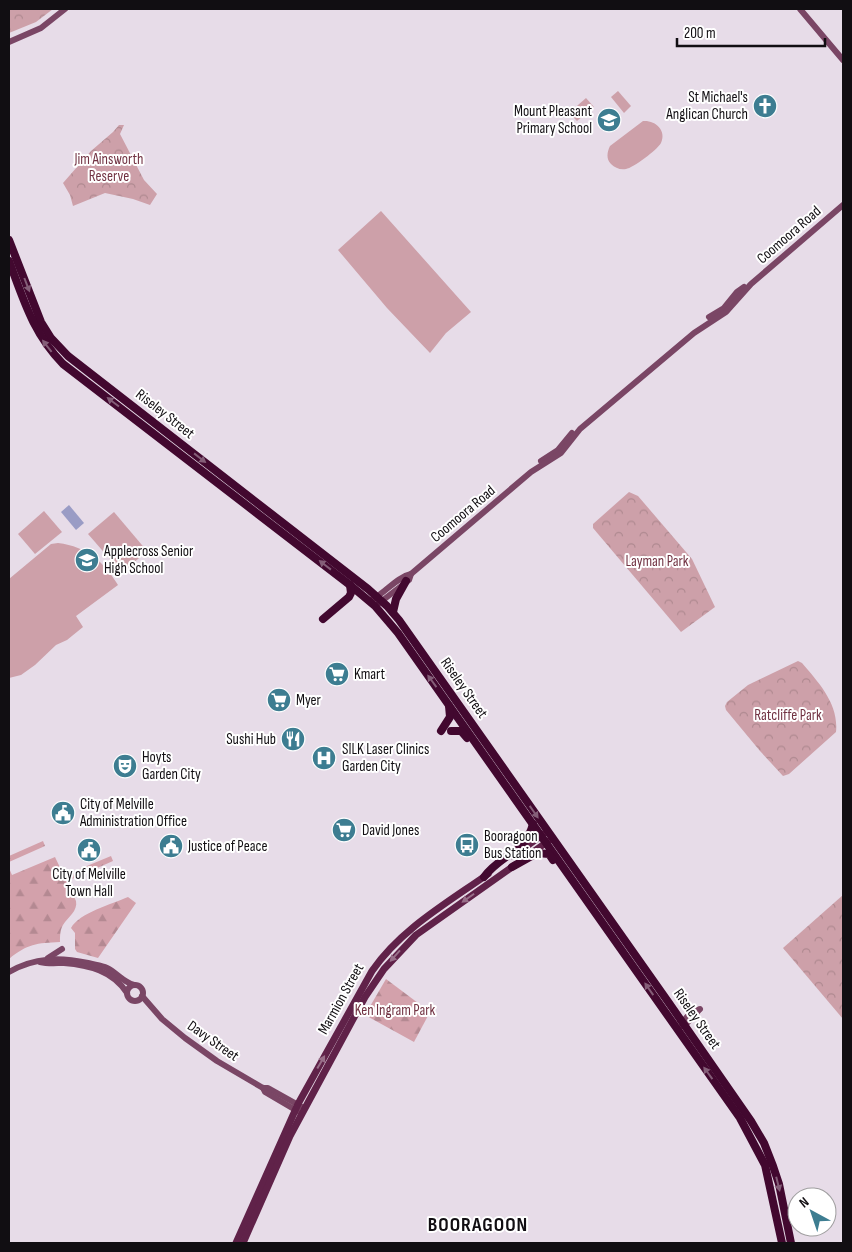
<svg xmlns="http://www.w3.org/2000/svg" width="852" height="1252" font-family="'Sofia Sans Condensed',sans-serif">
	<defs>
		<pattern id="forest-firs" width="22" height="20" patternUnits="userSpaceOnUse" patternTransform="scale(1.25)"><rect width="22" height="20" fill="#d3a1ab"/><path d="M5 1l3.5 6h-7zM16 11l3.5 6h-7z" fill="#b48992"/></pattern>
		<pattern id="park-crowns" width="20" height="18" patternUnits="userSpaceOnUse" patternTransform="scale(1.25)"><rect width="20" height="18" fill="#cda0a9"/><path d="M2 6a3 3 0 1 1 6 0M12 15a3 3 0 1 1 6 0" fill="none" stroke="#af8990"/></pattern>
	</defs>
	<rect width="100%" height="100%" fill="#e7dce8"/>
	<g fill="#cda0a9">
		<path d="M618 91 631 106 624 113 611 97Z"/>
		<path d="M586 98 594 107 577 121 569 113Z"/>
		<path d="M643 121C655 120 667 130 661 143 657 150 633 168 626 169 620 170 615 168 611 164 606 159 607 152 610 146Z"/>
		<path d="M381 211 471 312 446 333 430 353 387 308 338 250Z"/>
		<path d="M44 511 62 532 35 554 18 534Z"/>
		<path d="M114 512 147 551 122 573 88 534Z"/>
		<path d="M58 543C88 547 103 561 118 585L76 616 83 627 67 640 56 645 35 665 21 675 9 678V579L51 544Z"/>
	</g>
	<g fill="url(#forest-firs)">
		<path d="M43 841 45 846 9 862V856Z"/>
		<path d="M111 856 113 861 72 879 70 873Z"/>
		<path d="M55 857 76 901C78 911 68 917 63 925 60 930 60 936 60 942 37 943 27 944 9 959V868L12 875Z"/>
		<path d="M128 897 136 903 98 958 77 952 75 949V933L71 928C79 913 112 904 128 897Z"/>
		<path d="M386 979 430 1012 414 1042 365 1015Z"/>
	</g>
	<g fill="url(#park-crowns)">
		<path d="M9 9H53L36 22 9 33Z"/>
		<path d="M119 125H124L120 134 144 180 157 194 150 205 133 199 105 193 73 206 70 195 63 183 91 151 113 132Z"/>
		<path d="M629 492 638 496 692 559 715 607 681 632 593 528V524Z"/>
		<path d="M798 661 802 663C819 683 839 704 836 732L789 774 783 776 760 751 726 710 725 706 727 702 748 685Z"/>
		<path d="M843 895V1019L783 948Z"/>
	</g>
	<path fill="#9a9cc5" d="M69 505 84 523 76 530 61 512Z"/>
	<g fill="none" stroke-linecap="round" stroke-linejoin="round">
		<g stroke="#7a4665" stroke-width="6">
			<path d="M800 9 843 60"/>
			<path d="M9 42 41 28 65 9"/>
			<path d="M709 317 724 308 737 292 744 287"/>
			<path d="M541 461 558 450 572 433"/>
			<path d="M373 599C386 592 397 577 411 574"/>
			<path d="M378 604 409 580 411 574 531 472 561 453 580 429 694 333 726 312 751 284 843 205"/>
			<path d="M48 958 62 949"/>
			<path d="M40 962C48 964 56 963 64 963 89 965 113 971 127 993"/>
			<path d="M9 972C35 957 60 957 88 963 95 965 101 965 107 968 117 973 123 982 134 985"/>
			<circle cx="135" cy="993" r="8"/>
			<path d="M142 996 162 1019 185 1038 217 1061 263 1088H268L302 1107"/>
			<path d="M680 1021 687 1023 699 1010"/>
			<path d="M682 1026C684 1017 691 1013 700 1009"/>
			<path d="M263 1088 265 1092 299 1112"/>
		</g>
		<g stroke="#602249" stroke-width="7">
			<path d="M530 854 550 840"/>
			<path d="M513 856 545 833"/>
			<path d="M236 1243 298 1104 372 971C401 929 447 903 488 874"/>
			<path d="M243 1243 290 1136 365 997 384 969 416 935 515 865"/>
		</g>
		<g stroke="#42082f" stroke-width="8">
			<path d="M9 240 41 322 51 338 68 356 368 589 387 606 399 620 669 1003 751 1121 764 1143 773 1166 779 1184 791 1243"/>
			<path d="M9 261C24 301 33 333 63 364L350 585 375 606 398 633 740 1118 765 1165 782 1243"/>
			<path d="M393 612 396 599 406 581"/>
			<path d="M323 619 349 597 351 593 350 585"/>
			<path d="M441 731 450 717 449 706"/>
			<path d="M451 731H461L467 738"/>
			<path d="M512 867 537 853 549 854 553 860"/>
			<path d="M484 877C500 855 526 852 533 824"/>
		</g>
	</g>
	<defs><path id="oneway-solid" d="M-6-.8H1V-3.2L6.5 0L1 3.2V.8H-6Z" transform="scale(1.25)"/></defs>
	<g fill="#845e78">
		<use href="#oneway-solid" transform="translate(27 285) rotate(69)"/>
		<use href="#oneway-solid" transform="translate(47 346) rotate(-128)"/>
		<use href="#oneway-solid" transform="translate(113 402) rotate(-143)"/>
		<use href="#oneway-solid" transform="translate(200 458) rotate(38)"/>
		<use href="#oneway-solid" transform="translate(325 565) rotate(-142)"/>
		<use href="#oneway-solid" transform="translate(432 681) rotate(-126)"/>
		<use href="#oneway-solid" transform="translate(534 812) rotate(55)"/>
		<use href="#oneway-solid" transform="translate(649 989) rotate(-125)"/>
		<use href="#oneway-solid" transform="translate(708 1073) rotate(-126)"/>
		<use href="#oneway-solid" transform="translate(778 1184) rotate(76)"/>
	</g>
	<g fill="#986f89">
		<use href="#oneway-solid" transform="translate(468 898) rotate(145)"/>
		<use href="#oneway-solid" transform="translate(395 956) rotate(132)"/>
		<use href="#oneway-solid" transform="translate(321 1062) rotate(-60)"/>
	</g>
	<defs>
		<g id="church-disc" transform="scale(1.25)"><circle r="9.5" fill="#3d7d91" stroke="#fff"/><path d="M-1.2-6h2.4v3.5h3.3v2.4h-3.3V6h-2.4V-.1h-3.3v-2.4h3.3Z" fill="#fff"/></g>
		<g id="school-disc" transform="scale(1.25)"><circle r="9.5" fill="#3d7d91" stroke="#fff"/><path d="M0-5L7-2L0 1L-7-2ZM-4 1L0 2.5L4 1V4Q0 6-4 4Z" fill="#fff"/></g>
		<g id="supermarket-disc" transform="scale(1.25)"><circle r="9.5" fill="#3d7d91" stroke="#fff"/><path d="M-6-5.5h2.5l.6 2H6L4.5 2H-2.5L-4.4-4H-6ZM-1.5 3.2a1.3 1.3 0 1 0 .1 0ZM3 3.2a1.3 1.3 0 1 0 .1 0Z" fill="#fff"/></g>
		<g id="restaurant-disc" transform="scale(1.25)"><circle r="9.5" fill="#3d7d91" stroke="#fff"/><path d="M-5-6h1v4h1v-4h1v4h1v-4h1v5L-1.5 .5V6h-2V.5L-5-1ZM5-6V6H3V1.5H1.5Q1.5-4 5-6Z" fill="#fff"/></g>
		<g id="hospital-disc" transform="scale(1.25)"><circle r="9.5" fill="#3d7d91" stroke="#fff"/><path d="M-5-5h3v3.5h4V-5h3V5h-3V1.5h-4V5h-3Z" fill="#fff"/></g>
		<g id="theatre-disc" transform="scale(1.25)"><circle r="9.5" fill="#3d7d91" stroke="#fff"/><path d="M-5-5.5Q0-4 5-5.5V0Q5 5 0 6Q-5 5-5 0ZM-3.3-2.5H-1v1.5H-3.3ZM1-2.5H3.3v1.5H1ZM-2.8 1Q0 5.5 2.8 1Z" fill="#fff"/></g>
		<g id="civic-disc" transform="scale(1.25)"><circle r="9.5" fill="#3d7d91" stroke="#fff"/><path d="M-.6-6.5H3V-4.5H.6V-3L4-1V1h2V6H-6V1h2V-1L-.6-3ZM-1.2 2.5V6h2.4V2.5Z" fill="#fff"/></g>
		<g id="bus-disc" transform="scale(1.25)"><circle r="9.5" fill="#3d7d91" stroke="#fff"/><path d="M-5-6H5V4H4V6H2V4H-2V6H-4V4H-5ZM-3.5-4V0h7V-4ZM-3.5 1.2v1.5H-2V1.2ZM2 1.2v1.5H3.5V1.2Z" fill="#fff"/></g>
	</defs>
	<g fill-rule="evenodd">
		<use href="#church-disc" x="765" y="106"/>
		<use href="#school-disc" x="609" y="120"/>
		<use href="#school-disc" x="87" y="560"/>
		<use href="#supermarket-disc" x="337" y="674"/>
		<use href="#supermarket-disc" x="279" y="700"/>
		<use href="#restaurant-disc" x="293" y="739"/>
		<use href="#hospital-disc" x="324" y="758"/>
		<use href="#theatre-disc" x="125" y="766"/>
		<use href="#civic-disc" x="63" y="813"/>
		<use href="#supermarket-disc" x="344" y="830"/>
		<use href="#bus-disc" x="467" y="845"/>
		<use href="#civic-disc" x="171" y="846"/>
		<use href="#civic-disc" x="89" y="850"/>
	</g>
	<g text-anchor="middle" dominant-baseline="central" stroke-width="4" stroke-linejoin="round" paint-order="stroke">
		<g font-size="15" fill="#110e12" stroke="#fff" text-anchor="start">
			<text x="748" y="97" text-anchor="end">St Michael's<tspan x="748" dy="17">Anglican Church</tspan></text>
			<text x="592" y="111" text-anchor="end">Mount Pleasant<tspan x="592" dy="17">Primary School</tspan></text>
			<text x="104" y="551">Applecross Senior<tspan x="104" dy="17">High School</tspan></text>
			<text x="354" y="674">Kmart</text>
			<text x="296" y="700">Myer</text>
			<text x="276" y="739" text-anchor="end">Sushi Hub</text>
			<text x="342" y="749">SILK Laser Clinics<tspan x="342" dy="17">Garden City</tspan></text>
			<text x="142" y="757">Hoyts<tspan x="142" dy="17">Garden City</tspan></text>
			<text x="80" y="804">City of Melville<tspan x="80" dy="17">Administration Office</tspan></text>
			<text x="362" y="830">David Jones</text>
			<text x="484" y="836">Booragoon<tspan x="484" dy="17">Bus Station</tspan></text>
			<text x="188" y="846">Justice of Peace</text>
			<text x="89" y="874" text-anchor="middle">City of Melville<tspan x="89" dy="17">Town Hall</tspan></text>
		</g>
		<g font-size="15" fill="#723343" stroke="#fff">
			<text x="109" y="159">Jim Ainsworth<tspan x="109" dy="17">Reserve</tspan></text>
			<text x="657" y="561">Layman Park</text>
			<text x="788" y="715">Ratcliffe Park</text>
			<text x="395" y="1010">Ken Ingram Park</text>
		</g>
		<g font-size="15" fill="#110e12" stroke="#fff">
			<text transform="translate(789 235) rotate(-41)">Coomoora Road</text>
			<text transform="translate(165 414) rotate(38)">Riseley Street</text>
			<text transform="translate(463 514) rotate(-40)">Coomoora Road</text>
			<text transform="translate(464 688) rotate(55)">Riseley Street</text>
			<text transform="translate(341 999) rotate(-61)">Marmion Street</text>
			<text transform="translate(697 1019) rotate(55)">Riseley Street</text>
			<text transform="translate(213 1041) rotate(35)">Davy Street</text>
		</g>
		<g font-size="20" font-weight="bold" letter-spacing="1" fill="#110e12" stroke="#fff">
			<text x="478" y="1225">BOORAGOON</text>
		</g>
	</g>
	<rect width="852" height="1252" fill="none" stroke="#110e12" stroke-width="20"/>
	<g transform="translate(812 1212) rotate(320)"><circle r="24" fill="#ffffff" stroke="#a09fa0"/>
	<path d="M0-4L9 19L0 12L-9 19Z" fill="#3d7d91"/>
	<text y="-8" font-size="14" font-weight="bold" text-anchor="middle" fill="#110e12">N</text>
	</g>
	<path d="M677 38v8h148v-8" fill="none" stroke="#110e12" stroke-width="2.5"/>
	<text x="684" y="38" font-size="15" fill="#110e12" stroke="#ffffff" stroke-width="4" paint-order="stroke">200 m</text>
</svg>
